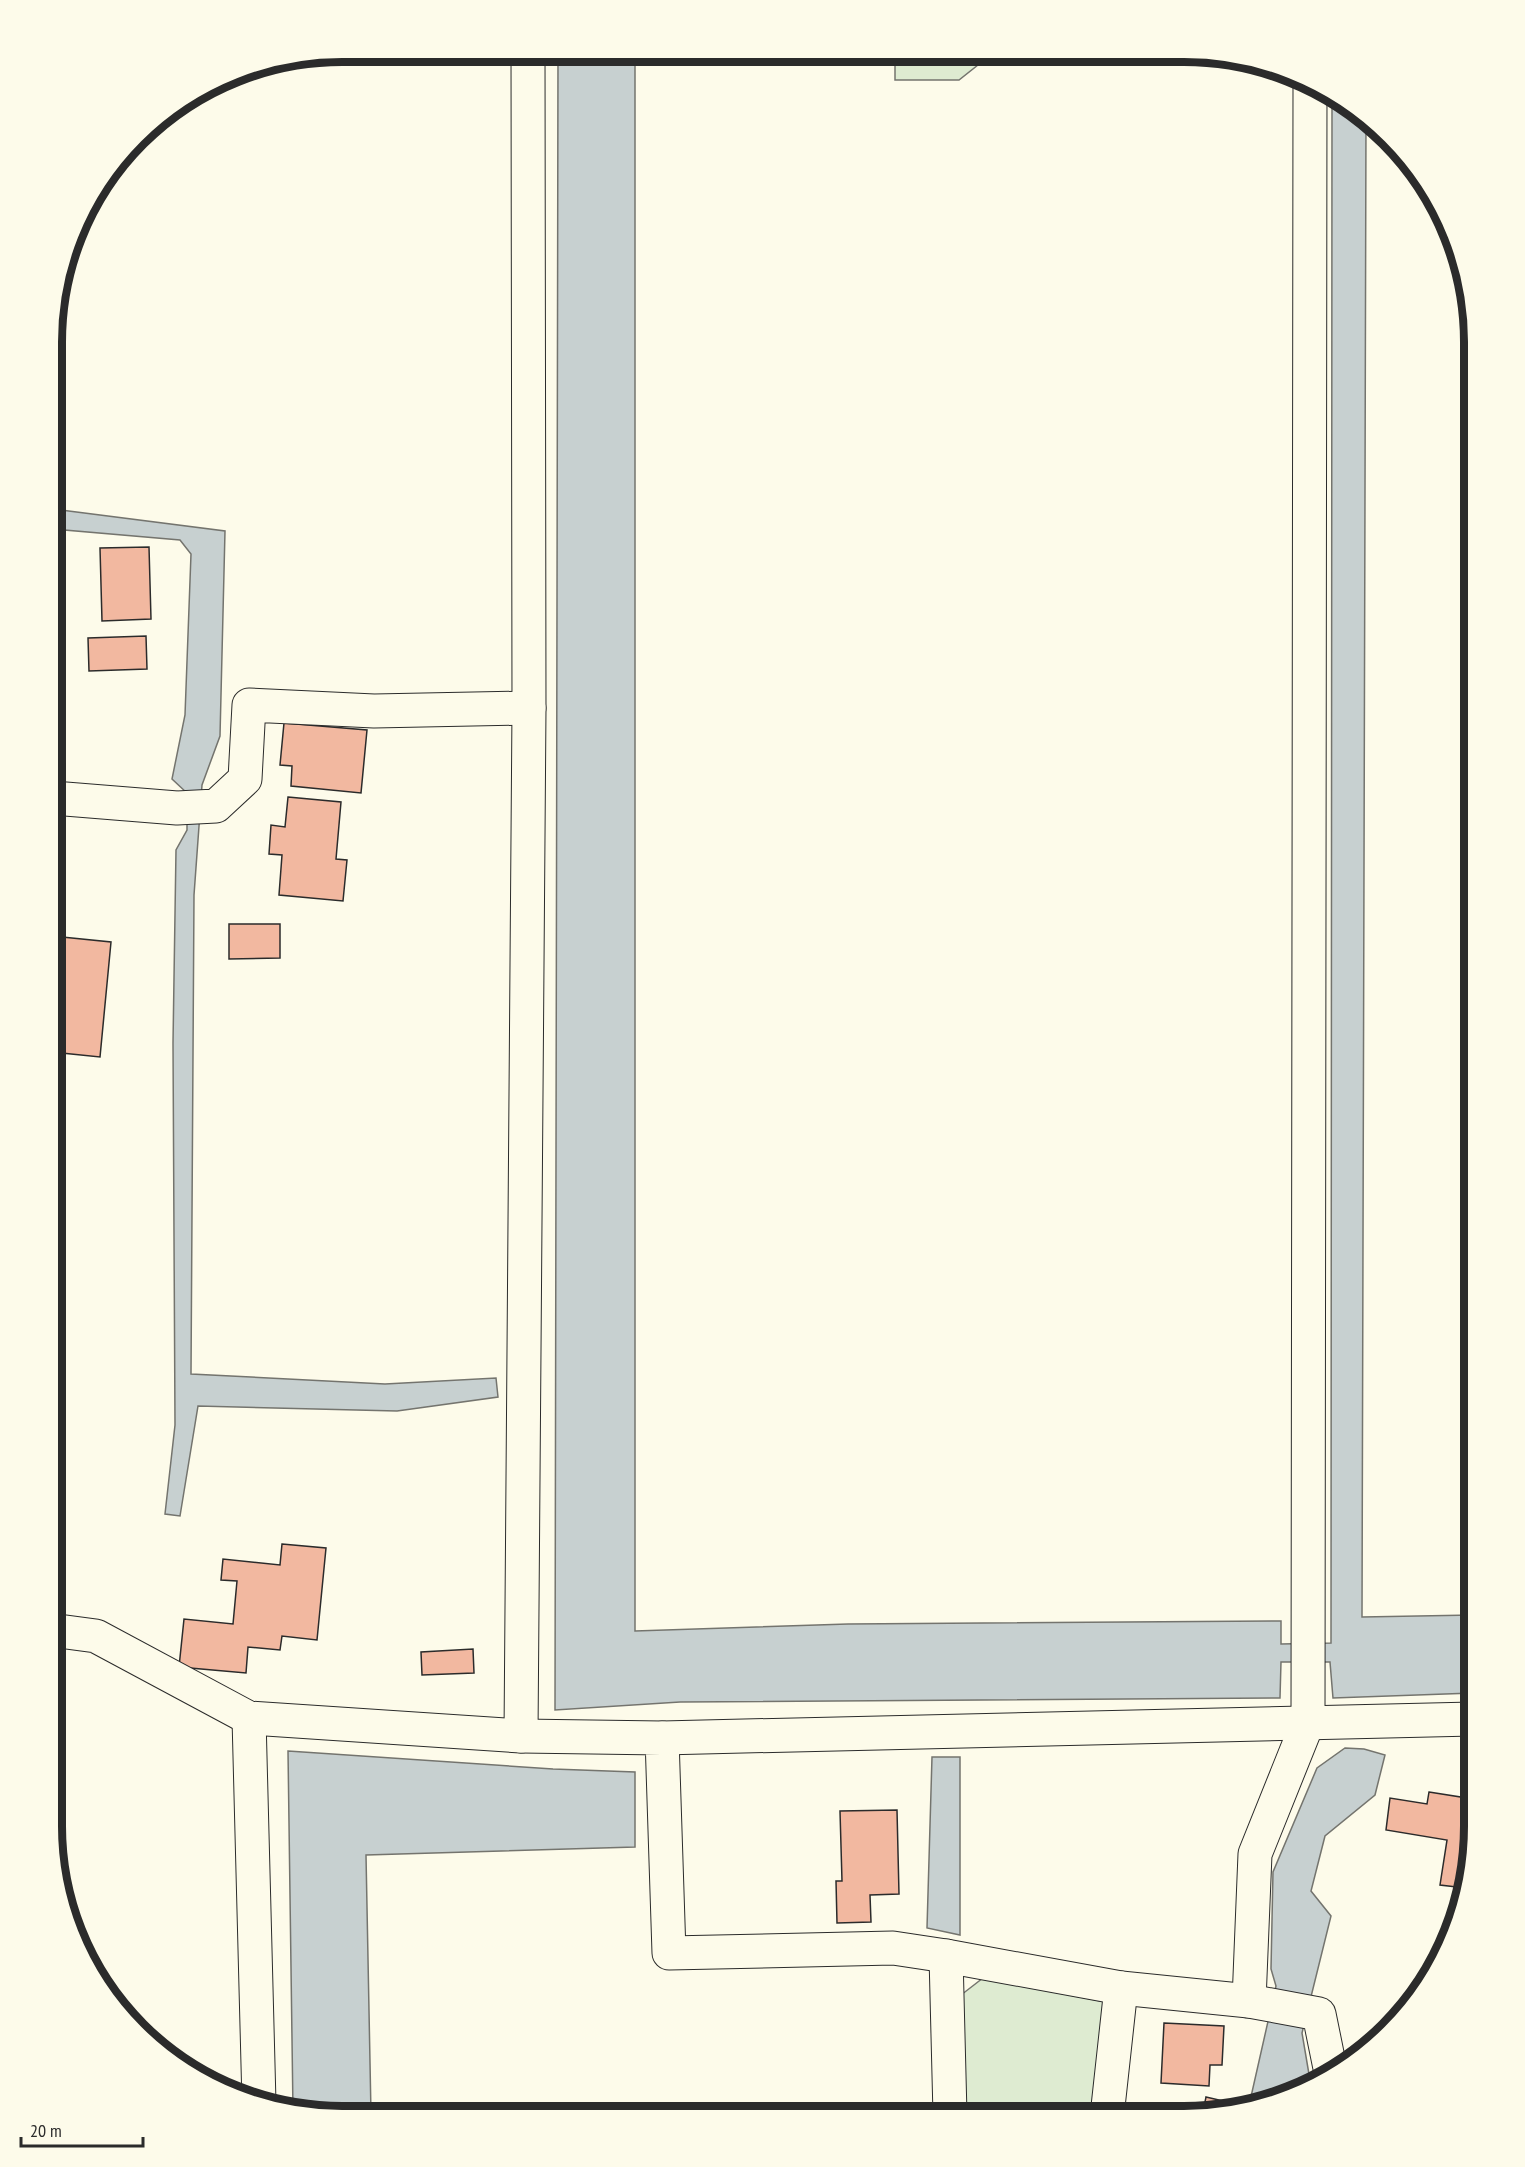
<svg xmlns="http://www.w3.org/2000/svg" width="1525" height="2167" font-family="'PT Sans Narrow',sans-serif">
	<rect width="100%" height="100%" fill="#fdfbea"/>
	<g fill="#deebd1" stroke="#74746e" stroke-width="1.5">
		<path d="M895 53H993L959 80H895Z"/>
		<path d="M983 1978 1106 2002 1094 2116 963 2115 961 1995Z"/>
	</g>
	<g fill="#c7d0d0" stroke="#74746e" stroke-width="1.5">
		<path d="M558 52H635V1631L848 1624 1281 1621V1644L1331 1643 1332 95 1360 111 1366 117 1362 1617 1473 1615V1693L1333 1698 1330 1662H1281L1280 1698 680 1702 555 1710Z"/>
		<path d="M53 509 225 531 220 736 202 785 194 895 191 1374 385 1384 496 1378 498 1397 397 1411 198 1406 180 1516 165 1514 175 1425 173 1043 176 850 187 830V793L172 779 185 715 191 554 180 540 53 529Z"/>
		<path d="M1345 1748 1364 1749 1385 1755 1375 1795 1325 1836 1311 1891 1331 1916 1302 2033 1311 2086 1250 2101 1276 1986 1271 1969 1273 1872 1317 1768Z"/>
		<path d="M288 1751 553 1769 635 1772V1847L366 1855 371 2114H304L293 2111Z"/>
		<path d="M932 1757H960V1935L927 1928Z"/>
	</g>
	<g fill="#f2b8a0" stroke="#2b2b2b" stroke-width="1.5">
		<path d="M149 547 151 619 102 621 100 548Z"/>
		<path d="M146 636 147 669 89 671 88 638Z"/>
		<path d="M284 723 367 730 361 793 291 786 292 766 280 765Z"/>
		<path d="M288 797 341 802 336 859 347 860 343 901 279 895 282 855 269 854 271 825 285 827Z"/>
		<path d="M229 924H280V958L229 959Z"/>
		<path d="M62 937 111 942 100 1057 52 1052V983H57Z"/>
		<path d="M282 1544 326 1548 317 1640 282 1636 280 1650 248 1647 246 1673 179 1667 184 1619 233 1624 237 1581 221 1580 223 1559 280 1565Z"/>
		<path d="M473 1649 474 1673 422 1675 421 1652Z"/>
		<path d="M1429 1792 1473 1799V1844L1465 1888 1440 1885 1447 1840 1386 1830 1390 1798 1427 1804Z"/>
		<path d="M897 1810 899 1894 870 1895 871 1922 837 1923 836 1881H842L840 1811Z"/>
		<path d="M1164 2023 1224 2026 1222 2065H1210L1209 2086 1161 2083Z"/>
		<path d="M1206 2097 1236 2104 1203 2112Z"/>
	</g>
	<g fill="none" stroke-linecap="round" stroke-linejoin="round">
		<g stroke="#2b2b2b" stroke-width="35">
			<g id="minor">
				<path d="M53 798 177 808 216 806 245 779 249 705 374 711 529 708"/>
				<path d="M51 1630 96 1636 249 1718 521 1736 662 1738 669 1953 893 1948 946 1956 1121 1988 1249 2001 1319 2014 1331 2073"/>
				<path d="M249 1718 259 2103"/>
				<path d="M521 1736 529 708 528 52"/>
				<path d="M662 1738 1473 1719"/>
				<path d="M946 1956 950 2115"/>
				<path d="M1249 2001 1255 1854 1308 1722 1310 82"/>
				<path d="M1107 2116 1121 1988"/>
			</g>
		</g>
		<use href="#minor" stroke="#fdfbea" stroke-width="33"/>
	</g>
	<path d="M0 0H1525V2167H0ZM342 62H1184A280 280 0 0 1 1464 342V1826A280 280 0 0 1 1184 2106H342A280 280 0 0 1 62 1826V342A280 280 0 0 1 342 62Z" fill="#fdfbea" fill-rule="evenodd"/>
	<path fill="none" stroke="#2b2b2b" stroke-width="8" d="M342 62H1184A280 280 0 0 1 1464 342V1826A280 280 0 0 1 1184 2106H342A280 280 0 0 1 62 1826V342A280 280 0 0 1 342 62Z"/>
	<path d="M21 2137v9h122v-9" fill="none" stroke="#2b2b2b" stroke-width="3"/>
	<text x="30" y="2137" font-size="18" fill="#2b2b2b" stroke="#fdfbea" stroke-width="4.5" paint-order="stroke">20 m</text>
</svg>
